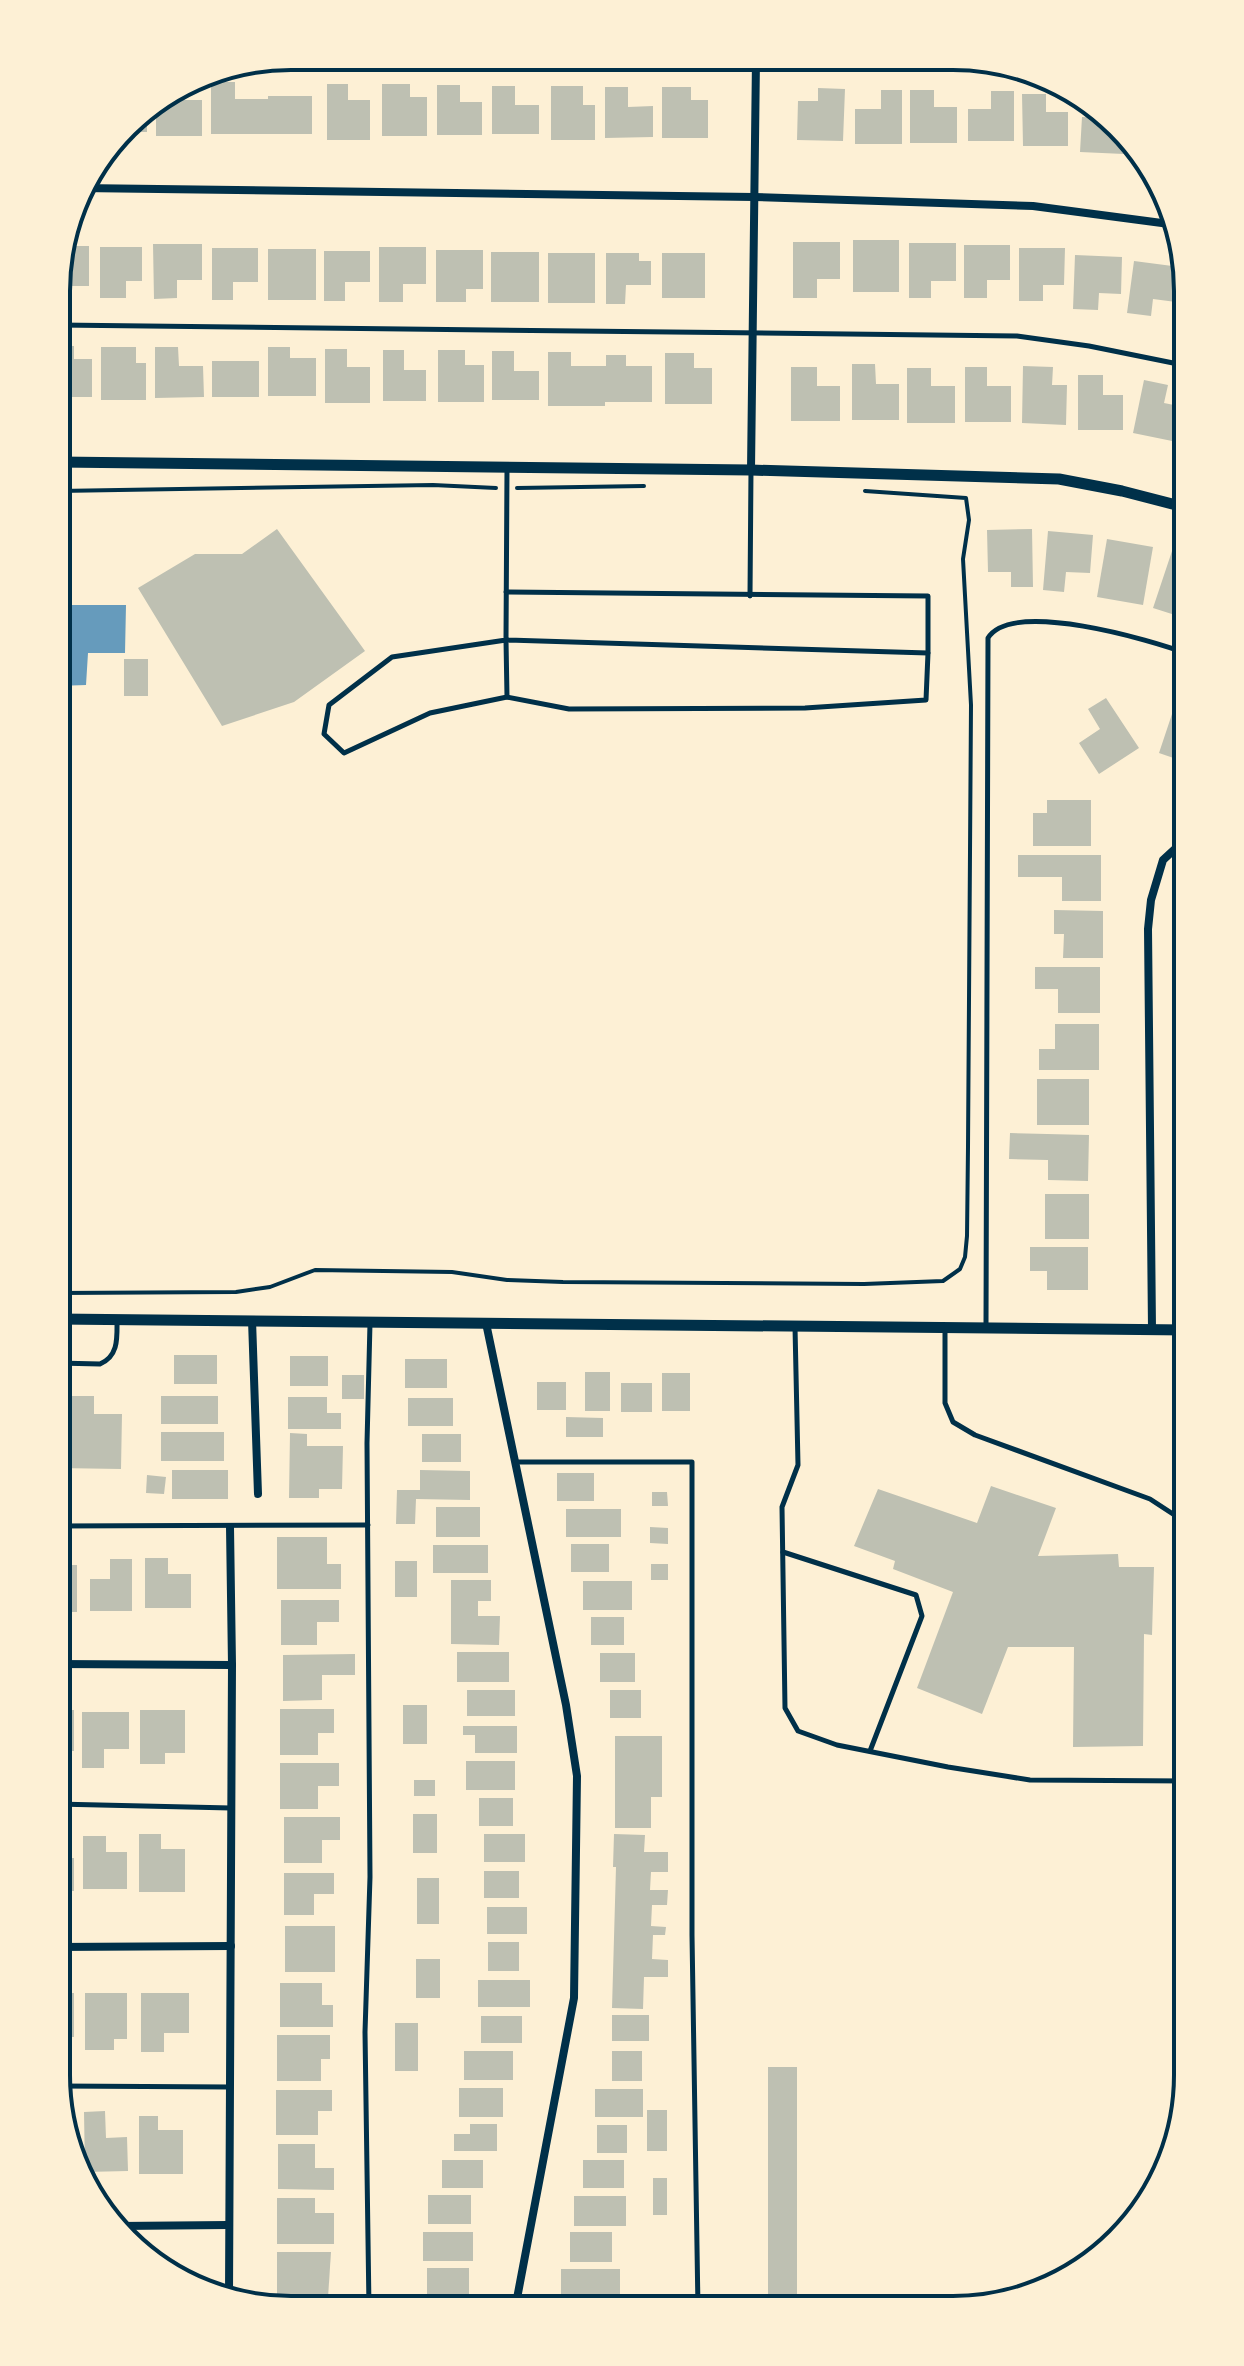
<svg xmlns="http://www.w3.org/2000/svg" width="1244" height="2366" font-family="Cabin,sans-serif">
	<rect width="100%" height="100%" fill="#fdf0d5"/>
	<path fill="#669bbc" d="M58 605H126L125 653H88L86 685 57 686Z"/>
	<g fill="#bec0b2">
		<path d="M211 82H235V99H268V96H312V134H211Z"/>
		<path d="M327 84H348V100H370V140H327Z"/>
		<path d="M382 84H410V97H427V136H382Z"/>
		<path d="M437 85H460V102H482V135H437Z"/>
		<path d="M492 86H515V105H539V134H492Z"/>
		<path d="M551 86H583V105H595V140H551Z"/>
		<path d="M605 87H628V107L653 106V137L605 138Z"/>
		<path d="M662 87H691V100H708V138H662Z"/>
		<path d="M179 88V100H202V136H156V102Z"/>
		<path d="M818 88 845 89 843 141 797 140 798 101H818Z"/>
		<path d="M881 90H902V144H855V109H881Z"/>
		<path d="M910 90H934V107H957V143H910Z"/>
		<path d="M991 91H1014V141H968V109H991Z"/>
		<path d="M1022 94H1046V112H1068V146H1023Z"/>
		<path d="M147 108V132H122L136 115Z"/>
		<path d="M1105 113 1108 115 1125 139 1124 154 1080 152 1082 117 1105 118Z"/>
		<rect x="853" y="240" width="46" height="52"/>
		<path d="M793 242H840V279H817V298H793Z"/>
		<path d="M909 243H956V281H931V298H909Z"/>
		<path d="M153 244H202V280H177V298L154 299Z"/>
		<path d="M964 245H1010V280H987V298H964Z"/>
		<path d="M62 246H89V286H72V297H58V261Z"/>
		<path d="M100 247H142V281H126V298H100Z"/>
		<path d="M379 247H426V284H403V302H379Z"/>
		<path d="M212 248H258V282H233V300H212Z"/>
		<path d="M1019 248H1065L1064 285H1043V301H1019Z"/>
		<rect x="268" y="249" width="48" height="51"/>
		<path d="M436 250H483V289H466V302H436Z"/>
		<path d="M324 251H370V282H345V301H324Z"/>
		<rect x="491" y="252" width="48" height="50"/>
		<rect x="548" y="253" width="47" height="50"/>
		<path d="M606 253H639V261H651V285H626L625 304H606Z"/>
		<rect x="662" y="253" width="43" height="45"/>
		<path d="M1075 255 1122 257 1121 294 1099 293 1098 310 1073 309Z"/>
		<path d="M1134 261 1180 267 1176 302 1153 299 1151 316 1127 313Z"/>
		<path d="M1187 289 1188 291V330L1177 327Z"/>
		<path d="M58 346H74V359H92V397H58Z"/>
		<path d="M101 347H136V363H146V400H101Z"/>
		<path d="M155 347H178L179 366H203L204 397 155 398Z"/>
		<path d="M268 347H290V358H316V396H268Z"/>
		<path d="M325 349H347V367H370V403H325Z"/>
		<path d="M383 350H404V370H426V401H383Z"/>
		<path d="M438 350H465V365H484V402H438Z"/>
		<path d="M492 351H514V371H539V400H492Z"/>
		<path d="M548 352H571V366H606V355H626V366H652V402H605V406H548Z"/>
		<path d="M665 353H694V368H712V404H665Z"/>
		<rect x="212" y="361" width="47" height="36"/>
		<path d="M852 364H875L876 384H899V420H852Z"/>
		<path d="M1023 366 1053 367 1052 385H1067L1066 425 1022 423Z"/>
		<path d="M791 367H817V386H840V421H791Z"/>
		<path d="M965 367H987V386H1011V422H965Z"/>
		<path d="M907 368H931V386H955V423H907Z"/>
		<path d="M1078 375H1103V395H1123V430H1078Z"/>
		<path d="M1144 380 1168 385 1164 403 1184 407 1177 442 1133 433Z"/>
		<path d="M277 529 365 651 294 702 222 726 138 588 195 554H242Z"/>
		<path d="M1032 529 1033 587H1011V572H988L987 530Z"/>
		<path d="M1048 531 1093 535 1090 573 1066 572 1064 592 1043 590Z"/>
		<path d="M1107 539 1153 547 1143 605 1097 597Z"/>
		<path d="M1173 548 1188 553V593L1183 591 1175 615 1153 608Z"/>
		<rect x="124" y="659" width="24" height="37"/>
		<path d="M1106 698 1139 748 1099 774 1079 743 1100 729 1088 709Z"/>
		<path d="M1173 711 1188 716V763L1159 753Z"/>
		<path d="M1047 800H1091V846H1033V813H1047Z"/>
		<path d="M1018 855H1101V901H1062V877H1018Z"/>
		<path d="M1054 910 1103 911V958H1063L1064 934H1054Z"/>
		<path d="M1035 967H1100V1013H1058V989H1035Z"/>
		<path d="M1055 1024H1099V1070H1039V1049H1055Z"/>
		<rect x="1037" y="1079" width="52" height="46"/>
		<path d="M1010 1133 1089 1135 1088 1181 1048 1180V1160L1009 1159Z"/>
		<rect x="1045" y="1194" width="44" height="45"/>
		<path d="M1030 1247H1088V1290H1047V1271H1030Z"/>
		<rect x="174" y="1355" width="43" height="29"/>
		<rect x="290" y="1356" width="38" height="30"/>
		<rect x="405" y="1359" width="42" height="29"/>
		<rect x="585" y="1372" width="25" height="39"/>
		<rect x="662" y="1373" width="28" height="38"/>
		<rect x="342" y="1375" width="22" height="24"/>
		<rect x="537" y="1382" width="29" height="28"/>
		<rect x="621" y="1383" width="31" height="29"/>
		<path d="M57 1396H94V1414H122L121 1469 57 1468Z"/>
		<rect x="161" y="1396" width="57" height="28"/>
		<path d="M288 1397H327V1413H341V1429H288Z"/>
		<rect x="408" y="1398" width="45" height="28"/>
		<path d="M566 1417 603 1418V1437H566Z"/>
		<rect x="161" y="1432" width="63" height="29"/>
		<path d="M290 1433 307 1434V1446H343L342 1489H319V1498H289Z"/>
		<rect x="422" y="1434" width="39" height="28"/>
		<rect x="172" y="1470" width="56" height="29"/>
		<path d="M420 1470 470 1471V1500L416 1499 415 1524H396L397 1490H420Z"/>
		<rect x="557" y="1473" width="37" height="28"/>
		<path d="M147 1475 166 1477 164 1494 146 1493Z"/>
		<path d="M991 1486 1056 1508 1038 1556 1118 1554 1119 1567H1154L1152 1635 1144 1634 1143 1746 1073 1747 1074 1647H1008L982 1714 917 1688 953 1592 893 1569 895 1561 854 1546 878 1489 977 1523Z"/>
		<path d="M652 1492H667L668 1506H652Z"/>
		<rect x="436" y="1507" width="44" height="30"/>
		<rect x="566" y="1509" width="55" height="28"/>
		<path d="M650 1527 668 1528V1544L650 1543Z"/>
		<path d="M277 1537H327V1564H341V1589H277Z"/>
		<rect x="571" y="1544" width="38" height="28"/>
		<rect x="433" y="1545" width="55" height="28"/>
		<path d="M145 1558H168V1574H191V1608H145Z"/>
		<path d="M110 1559H132V1611H90V1579H110Z"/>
		<rect x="395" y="1561" width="22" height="36"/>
		<rect x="651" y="1564" width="17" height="16"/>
		<path d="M57 1565H77V1612H56Z"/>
		<path d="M451 1580H491V1601H478V1616H500L499 1645 451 1644Z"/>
		<rect x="583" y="1581" width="49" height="29"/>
		<path d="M281 1600H339V1622H317V1645H281Z"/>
		<rect x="591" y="1617" width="33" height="28"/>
		<rect x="457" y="1652" width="52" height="30"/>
		<rect x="600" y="1653" width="35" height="29"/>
		<path d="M355 1654V1675H322V1700L283 1701V1655Z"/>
		<rect x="467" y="1690" width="48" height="26"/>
		<rect x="610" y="1690" width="31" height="28"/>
		<rect x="403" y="1705" width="24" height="39"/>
		<path d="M280 1709H334V1733H318V1755H280Z"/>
		<rect x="56" y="1710" width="18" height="41"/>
		<path d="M140 1710H185V1753H165V1764H140Z"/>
		<path d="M82 1712H129V1749H104V1768H82Z"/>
		<path d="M463 1726H517V1753H475V1735H463Z"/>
		<path d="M615 1736H662V1797H651V1828H615Z"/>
		<rect x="466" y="1761" width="49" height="29"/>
		<path d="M280 1763H339V1786H318V1809H280Z"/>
		<rect x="414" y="1780" width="21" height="16"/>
		<rect x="479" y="1798" width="34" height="28"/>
		<rect x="413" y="1814" width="24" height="39"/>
		<path d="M284 1817H340V1840H322V1863H284Z"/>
		<path d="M139 1834H161V1849H185V1892H139Z"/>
		<rect x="484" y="1834" width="41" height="28"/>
		<path d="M614 1834 645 1835 644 1852H668V1872H651L650 1890H668L667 1905H652L651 1926 666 1927 665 1935H653L652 1959 668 1960V1977H644L643 2009 612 2008 616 1867H613Z"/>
		<path d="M83 1836H106V1852H127V1889H83Z"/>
		<rect x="56" y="1858" width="18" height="33"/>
		<rect x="484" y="1871" width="35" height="27"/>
		<path d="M284 1873H334V1894H314V1915H284Z"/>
		<rect x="417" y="1878" width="22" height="46"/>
		<rect x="487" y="1907" width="40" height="27"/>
		<rect x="285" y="1926" width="50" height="46"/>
		<rect x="488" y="1942" width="31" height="29"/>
		<rect x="416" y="1959" width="24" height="39"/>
		<rect x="478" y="1980" width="52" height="27"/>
		<path d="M280 1983H322V2005H333V2027H280Z"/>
		<rect x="56" y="1993" width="18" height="44"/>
		<path d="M85 1993H127V2039H114V2050H85Z"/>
		<path d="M141 1993H189V2033H164V2052H141Z"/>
		<rect x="612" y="2015" width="37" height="26"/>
		<rect x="481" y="2016" width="41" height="27"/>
		<rect x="395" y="2023" width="23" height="48"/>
		<path d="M277 2035H330V2059H321V2081H277Z"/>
		<rect x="464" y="2051" width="49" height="29"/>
		<rect x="612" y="2051" width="30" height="30"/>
		<rect x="768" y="2067" width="29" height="238"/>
		<rect x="459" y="2088" width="44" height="29"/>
		<rect x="595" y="2089" width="48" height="28"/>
		<path d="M276 2090H332V2111H318V2135H276Z"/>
		<rect x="647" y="2110" width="20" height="41"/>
		<path d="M105 2111 106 2138 127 2137 128 2171 85 2172 84 2112Z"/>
		<path d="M139 2116H158V2130H183V2174H139Z"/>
		<path d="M470 2124H497V2151H454V2134H470Z"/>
		<rect x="597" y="2125" width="30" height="28"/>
		<path d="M65 2128H74V2158L68 2150Z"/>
		<path d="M278 2144H315V2168H334V2190L278 2189Z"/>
		<rect x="442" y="2160" width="41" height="28"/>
		<rect x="583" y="2160" width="41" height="28"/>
		<rect x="653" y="2178" width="14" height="37"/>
		<rect x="428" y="2195" width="43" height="29"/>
		<rect x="574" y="2196" width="52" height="30"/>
		<path d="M277 2198H315V2213H334V2244H277Z"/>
		<rect x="423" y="2232" width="50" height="29"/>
		<rect x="570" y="2232" width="42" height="30"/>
		<path d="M277 2252H331L328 2298H277Z"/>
		<rect x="427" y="2268" width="42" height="30"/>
		<rect x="561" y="2269" width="59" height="29"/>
		<path d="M417 2304H465V2309L417 2308Z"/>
	</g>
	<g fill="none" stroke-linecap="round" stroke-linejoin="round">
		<g stroke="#003049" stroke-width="4">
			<path d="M517 488 644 486"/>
			<path d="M58 491 433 485 496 488"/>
			<path d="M57 1293 236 1292 270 1287 315 1270 452 1272 507 1280 563 1282 864 1284 943 1281 960 1269 965 1257 967 1236 968 1147 971 705 963 559 969 520 966 498 865 491"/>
		</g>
		<g stroke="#003049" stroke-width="5">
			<path d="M267 61 1018 70"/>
			<path d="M58 325 1017 336 1089 346 1188 366"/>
			<path d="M507 469 506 640 392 657 329 705 324 734 344 753 430 713 507 697 506 640 928 653"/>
			<path d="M506 592 928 596V653L926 700 805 708 569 709 507 697"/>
			<path d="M750 596 751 470"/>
			<path d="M795 1327 798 1465 782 1507 785 1708 798 1731 837 1745 948 1767 1030 1780 1188 1781"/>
			<path d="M986 1327 988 638C1012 599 1151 640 1188 654"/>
			<path d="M945 1328V1403L953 1422 975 1435 1150 1499 1176 1516 1188 1547 1186 1781"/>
			<path d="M57 1363 100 1364C119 1356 117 1337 117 1320"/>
			<path d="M515 1462H692V1935L698 2309"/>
			<path d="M57 1526 368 1525"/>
			<path d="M783 1552 916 1595 922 1616 870 1751"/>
			<path d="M56 1804 231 1808"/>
			<path d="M58 2086 230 2087"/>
			<path d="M369 2308 365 2032 370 1877 367 1443 370 1323"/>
		</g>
		<g stroke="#003049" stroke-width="8">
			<path d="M80 188 754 197 1033 206 1177 225"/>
			<path d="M751 470 756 59"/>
			<path d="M252 1320 258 1494"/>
			<path d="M486 1323 566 1705 577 1776 574 1998 515 2309"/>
			<path d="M1152 1329 1148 929 1151 900 1163 860 1188 837"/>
			<path d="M56 1664 232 1665"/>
			<path d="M56 1947 231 1946"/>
			<path d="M119 2226 228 2225"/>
			<path d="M229 2294 232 1665 230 1527"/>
		</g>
		<g stroke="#003049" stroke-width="11">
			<path d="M58 462 751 470 1059 479 1122 491 1188 508"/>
			<path d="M57 1319 1188 1330"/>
		</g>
	</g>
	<path d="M0 0H1244V2366H0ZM291 70H953A221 221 0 0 1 1174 291V2075A221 221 0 0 1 953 2296H291A221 221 0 0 1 70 2075V291A221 221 0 0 1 291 70Z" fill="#fdf0d5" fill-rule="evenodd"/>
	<path fill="none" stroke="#003049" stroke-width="4" d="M291 70H953A221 221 0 0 1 1174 291V2075A221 221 0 0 1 953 2296H291A221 221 0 0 1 70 2075V291A221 221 0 0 1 291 70Z"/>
</svg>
